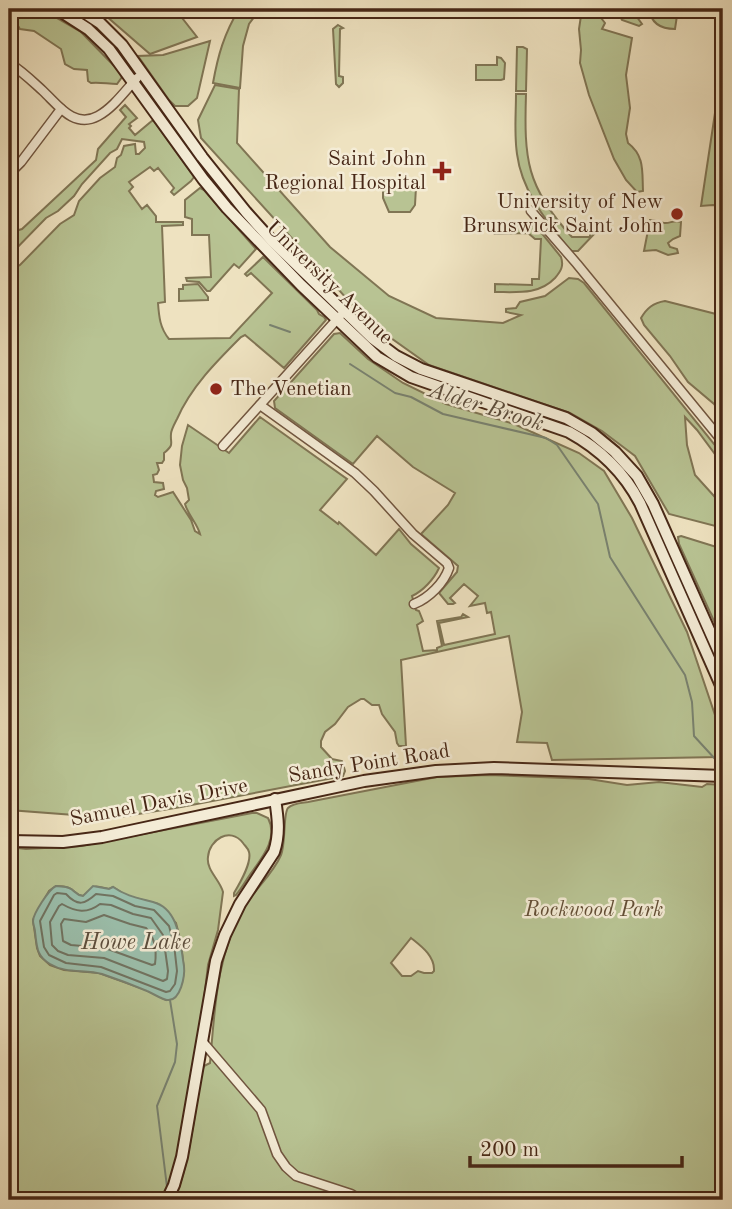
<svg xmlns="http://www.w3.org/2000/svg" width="732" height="1209" font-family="'Old Standard TT',serif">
	<rect width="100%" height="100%" fill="#eee2c0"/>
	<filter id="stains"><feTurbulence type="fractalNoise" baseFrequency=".00286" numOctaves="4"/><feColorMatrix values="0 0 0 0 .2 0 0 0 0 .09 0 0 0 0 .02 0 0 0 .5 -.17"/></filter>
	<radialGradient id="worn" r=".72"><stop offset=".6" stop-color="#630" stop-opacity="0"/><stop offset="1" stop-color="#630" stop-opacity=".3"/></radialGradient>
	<g fill="#b8c393" stroke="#807554" stroke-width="2" fill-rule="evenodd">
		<path d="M9 9H41L81 32 121 73 122 77 117 84C108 84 100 82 91 83L88 81 87 70 74 69 65 64 61 49 34 31 20 29 15 21 9 18Z"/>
		<path d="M98 9H175L197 37 150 54Z"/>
		<path d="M239 9H260L249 24 243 46 240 88 213 83C218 55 224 34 239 9Z"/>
		<path d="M582 9H594L605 23 602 29 632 38 626 75 630 108 626 134 628 143C645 156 642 172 643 191L637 192 626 180 614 159 589 95 580 63 581 50 579 29Z"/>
		<path d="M616 9H631L642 24 639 26 622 20Z"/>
		<path d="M649 9H678L675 29C661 29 651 23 649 9Z"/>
		<path d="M338 25 343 28 340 29 339 76 343 77V83L339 87 336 84 333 29Z"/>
		<path d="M210 41 197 98 188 106H175L169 100 138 56 163 55Z"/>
		<path d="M517 47H523L527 49 526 91H516Z"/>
		<path d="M497 57 501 58 505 63 504 79 501 80H476V65H497Z"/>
		<path d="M723 60V206L713 205 701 206Z"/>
		<path d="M215 85 239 89 237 143 330 247 389 296 436 318 503 323 521 315 506 312V309L516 308 520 302 545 296 569 278 578 279 584 283 723 455V465L697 430 685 417 687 445 695 475 723 506V528L669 514 635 456 602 431 570 413 429 365 367 321 201 138 198 120Z"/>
		<path d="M516 94H526C524 159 526 187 572 237H590V231H597L578 251H572L569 249C546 220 522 192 517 154 514 134 516 114 516 94Z"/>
		<path d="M125 105 137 118 129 124 131 126 129 128 135 135 153 120 194 177 191 181 174 195 171 192 174 188 158 168 154 171 150 167 129 182 133 187 129 191 142 209 147 205 156 216V222H183V225L162 226 165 302 158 303C159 317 160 328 169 339L230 338 272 293 251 273 247 276 245 274 263 257 317 310 319 314 324 317 326 320 284 368 245 335 241 337C216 362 191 387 177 419 175 423 171 430 171 434 170 444 175 444 164 453V460L162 463H157L159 470 157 474 153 475 154 482 163 483 164 489 156 491 155 495 158 497 173 492 191 520 195 531 200 534C197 523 188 515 185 504L189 500 187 488 183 480 180 465 182 446 188 425 229 453 260 417 347 479 320 510 338 524 339 522 376 555 399 529 411 544 439 568C434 579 423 591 412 596L416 610 419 611 423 621 417 625 423 651 437 650V648L442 646 437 621 461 617 463 614 468 617 439 623 444 645 495 634 491 612 487 613 485 603 470 606 478 596 464 584 450 598 455 603 453 604H448L439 593 457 572 458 566 421 534 448 505 455 493 413 467 377 436 353 464 275 408 274 401 334 334 340 333 368 359 403 383 446 404 514 424 579 453 604 471 632 518 687 632 717 721 720 757 552 760 547 743 517 742 522 712 509 636 401 660 406 746H399L397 743 395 732 382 714 379 705H372L364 699H361L348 707 335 724 325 732 321 741V747L332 759 342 761 345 771 343 776 181 807 114 818 9 810V271L20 265 60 224 74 215 79 201 100 178 115 167 117 158 121 155 124 146 135 144 136 154H139L145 148 144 142 122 139 117 149 110 153 82 184 74 196 58 211 46 218 9 256V233L22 229 96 160 98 149 126 117 120 110Z"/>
		<path d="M383 187H416L415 205 410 212H389L383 198Z"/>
		<path d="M200 188 204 190 256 249 239 268 234 264 210 291H207L199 282 187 281 186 278 211 277 209 235H192V219L185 217V200Z"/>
		<path d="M650 220C655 220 659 222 664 223 670 224 674 219 681 222L680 236 673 239 668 243 670 247 677 249 678 253 668 255 656 250 644 251Z"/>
		<path d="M529 223 540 231 561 257C564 266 561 271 555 278 539 295 517 292 495 292V284L532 285V279H539L541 239H535L528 233 495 234 497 229Z"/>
		<path d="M198 284 208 297V300L179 301V289H183V285Z"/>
		<path d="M665 301 716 314 723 317V417L714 404 688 382 670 356 644 325 641 318C647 308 653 303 665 301Z"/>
		<path d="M681 536 723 549V641L679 544 678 537Z"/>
		<path d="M488 775 589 779 627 785 659 782 702 787 707 784 723 785V1200H174C186 1173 190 1144 195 1115 197 1099 198 1081 204 1066L210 1063C215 1008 216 957 244 907 255 889 273 874 281 855 286 843 283 813 288 808 293 803 302 803 308 802L437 777ZM411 938C421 946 435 956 434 971L432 973H424L418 971 411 976H402L391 963Z"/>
		<path d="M252 813H257L268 818C279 839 261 859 249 876 245 882 241 889 236 895L234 896V893C240 883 252 863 249 852 248 848 245 846 243 843 230 826 209 840 208 857 206 870 220 880 223 892L218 930 208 965 204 999 180 1143 171 1180 162 1200H9V847L26 849 81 846ZM56 886C60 886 65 886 69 888 75 890 75 895 83 896 96 886 91 884 109 889L113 887 127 896 158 904 176 923 181 943 184 970 166 1000 149 991 99 973 64 970 50 965 40 956 37 948 33 920 49 891Z"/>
	</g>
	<path fill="#9bbfac" stroke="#798270" stroke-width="2" d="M56 886C60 887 65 886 69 888 75 890 75 895 83 896L93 886 109 889 113 887C126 896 138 898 153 902 180 909 180 944 184 966 185 975 181 1002 167 1000 163 1000 152 993 147 991 133 985 117 979 102 974 85 969 66 974 50 964 36 956 37 946 35 932 35 928 33 925 33 921 33 914 49 889 56 886Z"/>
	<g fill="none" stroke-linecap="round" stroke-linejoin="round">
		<g stroke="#717361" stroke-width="2">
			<path d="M57 893 66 894C78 907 85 904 96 894L113 896 135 906 154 910 169 926 174 944 177 971 175 984 170 991 166 992 101 967 66 963 49 955 44 947 40 921 54 895Z"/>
			<path d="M62 904C76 912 87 914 100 904L111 905 133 914 151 918 163 935 168 971 167 979 163 981 104 958 68 955 58 951 52 945 50 922 59 906Z"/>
			<path d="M104 915 130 924 146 928C155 938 157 950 155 964L152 965 105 948 71 945 63 941 61 924 64 919 86 922Z"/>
		</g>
		<g stroke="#798270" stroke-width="2">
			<path d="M270 325 290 332"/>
			<path d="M350 364 395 393 411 397 443 414 546 438 557 445 598 504 610 557 685 675 692 702 694 736 716 760"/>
			<path d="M167 1187 157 1106 175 1062 177 1044 170 1000"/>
		</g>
		<g stroke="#715640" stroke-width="11">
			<g id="street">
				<path d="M9 63C22 71 32 81 43 91 58 105 74 129 98 116 113 108 125 91 137 78"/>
				<path d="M9 172 14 169 21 162 61 109"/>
				<path d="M531 211 577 264 723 442"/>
				<path d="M260 405 355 473 374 491 413 534 447 563 449 568C444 583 429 598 414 604"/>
				<path d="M223 446 340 316"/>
				<path d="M202 1041 261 1110 277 1154 286 1167 296 1176 351 1194 361 1200"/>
			</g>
		</g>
		<g stroke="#472716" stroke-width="14">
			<g id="secondary">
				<path d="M57 9 88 29 109 49 203 179 227 208 301 285 377 357 411 377 569 432C600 449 624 472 640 503L723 690"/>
				<path d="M79 9 100 23 122 45 202 157 246 212 272 241 372 338 396 356 421 369 566 418 592 433 615 452 637 476 653 504 723 661"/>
				<path d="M9 841 63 842 102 837 364 781 436 771 494 768 723 776"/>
				<path d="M167 1200 174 1185 182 1157 216 961 225 935 240 904 274 852C280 834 278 818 275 799"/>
			</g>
		</g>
		<use href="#street" stroke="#f4ecd6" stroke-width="8"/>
		<use href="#secondary" stroke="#f4ecd6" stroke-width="10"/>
	</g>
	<g fill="#8f2418" stroke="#f4ecd6" stroke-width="2.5">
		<path d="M438.5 160.5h7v7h7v7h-7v7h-7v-7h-7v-7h7z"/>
		<circle cx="677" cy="214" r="7"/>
		<circle cx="216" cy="389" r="7"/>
	</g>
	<g text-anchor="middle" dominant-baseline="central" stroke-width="5" stroke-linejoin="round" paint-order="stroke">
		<g font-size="21" fill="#472716" stroke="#f4ecd6" text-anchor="end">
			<text x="426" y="159">Saint John<tspan x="426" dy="24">Regional Hospital</tspan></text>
			<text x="663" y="202">University of New<tspan x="663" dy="24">Brunswick Saint John</tspan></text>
			<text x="230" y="389" text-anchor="start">The Venetian</text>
		</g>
		<g font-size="21" fill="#472716" stroke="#f4ecd6">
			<text transform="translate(329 283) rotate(44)">University Avenue</text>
			<text transform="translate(369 764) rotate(-9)">Sandy Point Road</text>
			<text transform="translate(159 803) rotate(-11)">Samuel Davis Drive</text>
		</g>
		<g font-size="21" font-style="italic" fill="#634e35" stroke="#f4ecd6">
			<text x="594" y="910">Rockwood Park</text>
		</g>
		<g font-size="23" font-style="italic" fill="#5c4d3c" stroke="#f4ecd6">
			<text transform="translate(486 407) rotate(17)">Alder Brook</text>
			<text x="136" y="942">Howe Lake</text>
		</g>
	</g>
	<rect width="732" height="1209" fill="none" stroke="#eee2c0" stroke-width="35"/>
	<rect x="10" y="10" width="711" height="1188" fill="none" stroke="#472716" stroke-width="3.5"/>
	<rect x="18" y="18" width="697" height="1174" fill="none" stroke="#472716" stroke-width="2"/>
	<path d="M470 1156v10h212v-10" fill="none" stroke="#472716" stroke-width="3.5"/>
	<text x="480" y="1156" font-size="21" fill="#472716" stroke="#f4ecd6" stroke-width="5" paint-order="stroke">200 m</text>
	<rect width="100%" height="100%" filter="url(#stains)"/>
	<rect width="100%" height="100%" fill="url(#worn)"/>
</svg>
